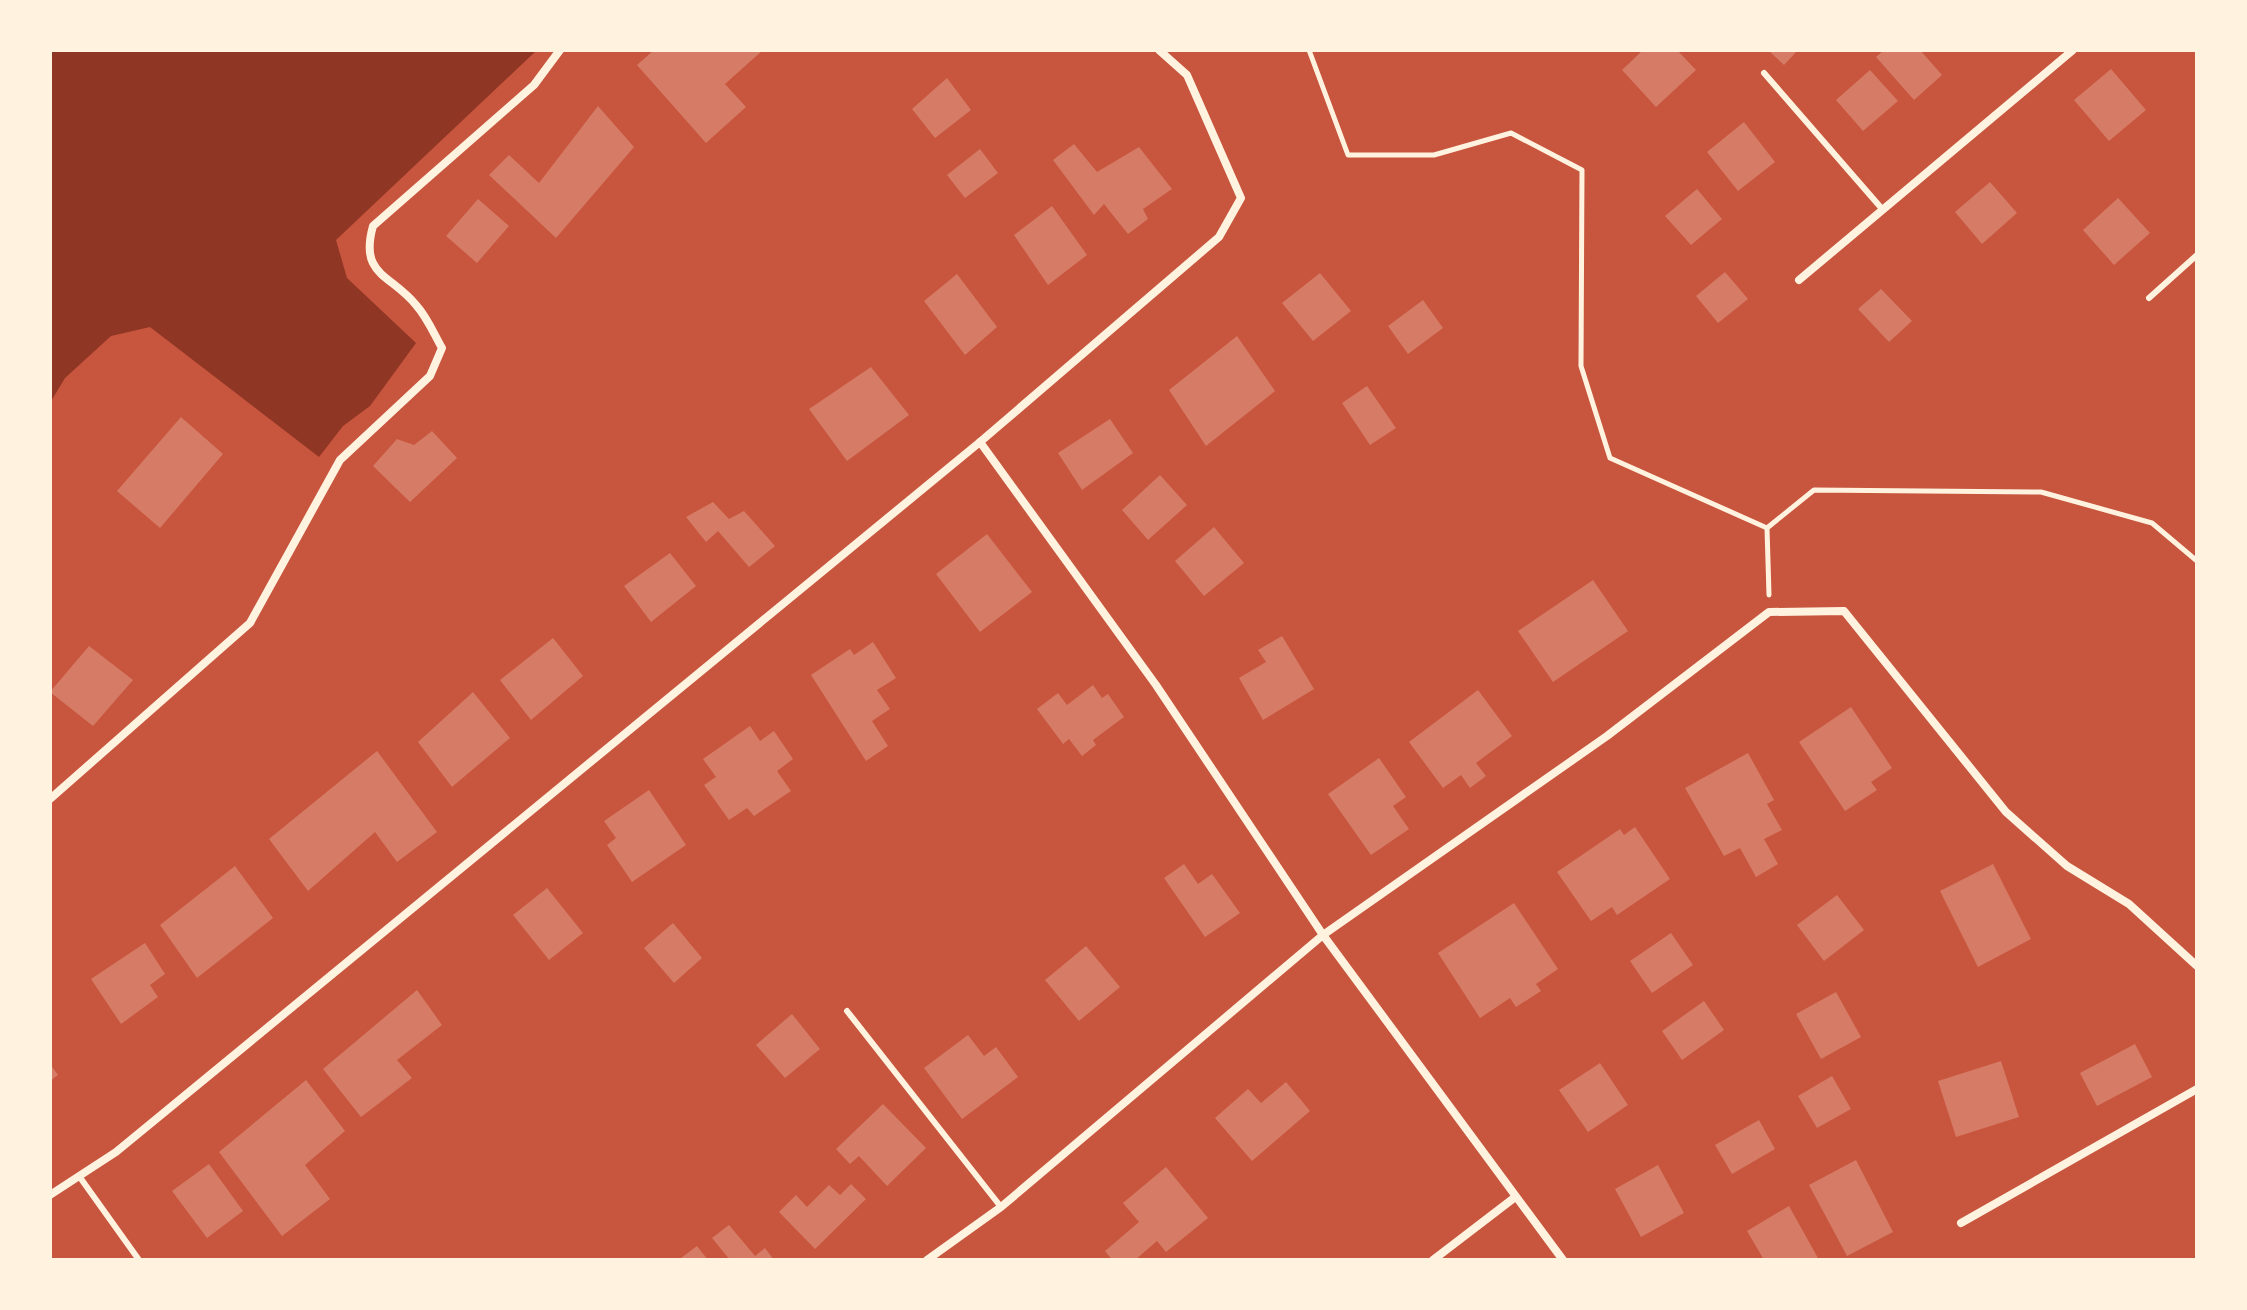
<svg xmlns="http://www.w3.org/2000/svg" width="2247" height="1310" font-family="'Source Sans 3',sans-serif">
	<rect width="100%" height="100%" fill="#c8553d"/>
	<path fill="#8f3625" d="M50 50H537L336 240 347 278 416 343 370 406 343 426 319 457 150 327 111 336 65 378 50 403Z"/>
	<g fill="#d67c66">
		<path d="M654 50H763L725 84 746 107 706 143 637 65Z"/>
		<path d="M1643 50H1677L1696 70 1656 107 1622 70Z"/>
		<path d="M1768 50H1798L1784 65Z"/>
		<path d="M1884 50H1920L1942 75 1914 100 1876 57Z"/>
		<path d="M2111 69 2146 110 2109 141 2074 100Z"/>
		<path d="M1870 70 1898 101 1863 131 1836 100Z"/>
		<path d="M947 78 971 110 935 138 912 109Z"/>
		<path d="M598 106 634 147 556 238 489 175 509 155 539 183Z"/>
		<path d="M1744 122 1775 162 1738 191 1707 152Z"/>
		<path d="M1074 144 1097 172 1139 147 1172 189 1143 209 1148 219 1128 234 1104 204 1094 215 1053 160Z"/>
		<path d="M980 149 998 173 965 198 947 175Z"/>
		<path d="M1990 182 2017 213 1982 244 1955 212Z"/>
		<path d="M1697 189 1722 219 1691 245 1665 216Z"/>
		<path d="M2118 198 2150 233 2114 265 2083 230Z"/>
		<path d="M478 199 509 226 477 263 446 236Z"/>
		<path d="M1052 206 1087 255 1048 285 1014 235Z"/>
		<path d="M1725 272 1748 299 1718 323 1696 296Z"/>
		<path d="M1320 273 1351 311 1313 341 1282 303Z"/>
		<path d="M957 274 997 327 965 355 924 301Z"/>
		<path d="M1881 289 1912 321 1889 342 1858 309Z"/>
		<path d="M1423 300 1443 328 1408 354 1388 326Z"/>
		<path d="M1237 336 1275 391 1206 446 1169 390Z"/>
		<path d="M871 367 909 415 847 461 809 409Z"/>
		<path d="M1367 386 1396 428 1370 445 1342 403Z"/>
		<path d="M181 417 223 454 160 528 117 491Z"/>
		<path d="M1110 419 1133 453 1082 490 1058 453Z"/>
		<path d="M432 431 457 458 410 502 373 466 397 439 414 445Z"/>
		<path d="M1160 475 1187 505 1148 540 1122 510Z"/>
		<path d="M713 502 729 519 744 511 775 546 749 567 718 531 706 542 686 517Z"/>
		<path d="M1214 527 1244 563 1204 596 1175 561Z"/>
		<path d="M987 534 1032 592 980 632 936 574Z"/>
		<path d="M670 553 696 586 651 622 624 586Z"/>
		<path d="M1593 580 1628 631 1553 682 1518 631Z"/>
		<path d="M1282 636 1314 689 1263 720 1239 678 1266 662 1258 650Z"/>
		<path d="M553 638 583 676 531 720 500 680Z"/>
		<path d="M873 642 896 678 877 690 890 709 872 721 888 746 866 761 811 675 850 649 854 655Z"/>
		<path d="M89 646 133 680 93 726 50 692Z"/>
		<path d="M1093 685 1102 698 1108 694 1124 717 1093 740 1096 745 1082 756 1069 739 1063 744 1037 709 1058 693 1067 705Z"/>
		<path d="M1478 690 1512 736 1476 763 1486 776 1470 788 1461 775 1443 788 1409 742Z"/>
		<path d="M473 692 510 738 452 787 418 742Z"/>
		<path d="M1851 707 1892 768 1871 782 1877 790 1845 811 1799 742Z"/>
		<path d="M750 726 760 741 774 731 793 759 777 771 791 791 754 816 747 808 729 820 704 785 716 777 703 759Z"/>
		<path d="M377 751 437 832 397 862 375 832 308 891 269 839Z"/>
		<path d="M1748 753 1774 800 1767 804 1782 830 1764 839 1778 864 1756 877 1740 848 1724 856 1685 788Z"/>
		<path d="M1379 758 1406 797 1393 806 1409 829 1371 855 1328 794Z"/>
		<path d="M649 790 686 845 632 882 607 845 616 838 604 821Z"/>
		<path d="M1635 827 1670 879 1617 915 1612 907 1591 921 1557 872 1620 829 1624 835Z"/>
		<path d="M1184 864 1198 884 1212 874 1240 913 1205 937 1164 878Z"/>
		<path d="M1993 864 2031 939 1978 967 1940 891Z"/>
		<path d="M235 866 273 918 197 978 160 925Z"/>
		<path d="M547 888 583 933 549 960 513 915Z"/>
		<path d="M1837 895 1864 930 1824 961 1797 925Z"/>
		<path d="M1514 903 1558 969 1536 984 1541 991 1516 1007 1510 998 1480 1018 1438 953Z"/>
		<path d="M673 923 702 958 674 983 644 948Z"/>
		<path d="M1671 933 1693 965 1652 993 1630 961Z"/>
		<path d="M145 943 165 974 150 985 158 997 121 1024 91 979Z"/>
		<path d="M1086 946 1120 987 1079 1021 1045 980Z"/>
		<path d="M417 990 442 1025 397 1060 412 1078 361 1117 323 1069Z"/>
		<path d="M1836 992 1861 1037 1821 1059 1796 1014Z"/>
		<path d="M1704 1001 1724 1030 1682 1060 1662 1031Z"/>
		<path d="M792 1014 820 1049 785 1078 756 1045Z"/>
		<path d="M968 1035 984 1056 996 1047 1018 1077 962 1119 924 1068Z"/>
		<path d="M2135 1044 2152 1077 2097 1106 2080 1073Z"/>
		<path d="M2001 1061 2019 1117 1956 1137 1938 1081Z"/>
		<path d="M1600 1063 1628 1105 1588 1132 1559 1090Z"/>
		<path d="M50 1064 58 1075 50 1081Z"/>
		<path d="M1832 1076 1851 1109 1817 1128 1798 1096Z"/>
		<path d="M306 1080 345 1131 305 1165 330 1199 282 1236 219 1152Z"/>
		<path d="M1286 1082 1310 1111 1252 1161 1215 1118 1248 1089 1261 1103Z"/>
		<path d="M883 1104 926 1148 887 1186 859 1156 850 1164 836 1149Z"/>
		<path d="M1759 1120 1775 1149 1732 1174 1715 1145Z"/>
		<path d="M1856 1160 1893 1232 1847 1256 1809 1185Z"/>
		<path d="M209 1164 243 1211 207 1238 172 1191Z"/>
		<path d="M1658 1165 1684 1213 1641 1237 1615 1189Z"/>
		<path d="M1166 1167 1208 1218 1166 1252 1157 1241 1135 1260H1112L1105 1251 1139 1222 1123 1203Z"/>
		<path d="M851 1184 866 1199 815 1249 779 1212 796 1195 807 1207 829 1185 840 1195Z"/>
		<path d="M1789 1206 1819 1260H1764L1747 1231Z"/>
		<path d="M729 1225 755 1256 765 1248 774 1260H730L712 1238Z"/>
		<path d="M697 1246 708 1260H683L681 1258Z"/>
	</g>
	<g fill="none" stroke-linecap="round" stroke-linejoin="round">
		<g stroke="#fff3e0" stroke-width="5">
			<path d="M1309 50 1348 155H1434L1511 133 1582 170 1581 366 1610 458 1767 528 1769 595"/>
			<path d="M1767 528 1814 490 2041 492 2152 523 2197 561"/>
		</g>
		<g stroke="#fff3e0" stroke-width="6">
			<path d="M1764 73 1883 210"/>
			<path d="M2149 298 2197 255"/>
			<path d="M847 1011 1001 1207"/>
			<path d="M79 1176 139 1260"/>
		</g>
		<g stroke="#fff3e0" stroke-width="8">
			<path d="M1799 280 2073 50"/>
			<path d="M980 442 1156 685 1323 935 1563 1260"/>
			<path d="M50 799 250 623 340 460 430 376 442 348C434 334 427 317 416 305 391 274 359 276 373 226L534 85 560 50"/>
			<path d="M50 1195 116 1152 980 442 1219 237 1241 198 1187 75 1159 50"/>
			<path d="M1961 1223 2197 1089"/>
			<path d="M927 1260 1001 1207 1323 935 1607 736 1769 612 1844 611 2006 812 2067 866 2129 904 2197 966"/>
			<path d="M1433 1260 1514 1198"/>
		</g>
	</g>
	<rect width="2247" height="1310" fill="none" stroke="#fff3e0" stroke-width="104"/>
</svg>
